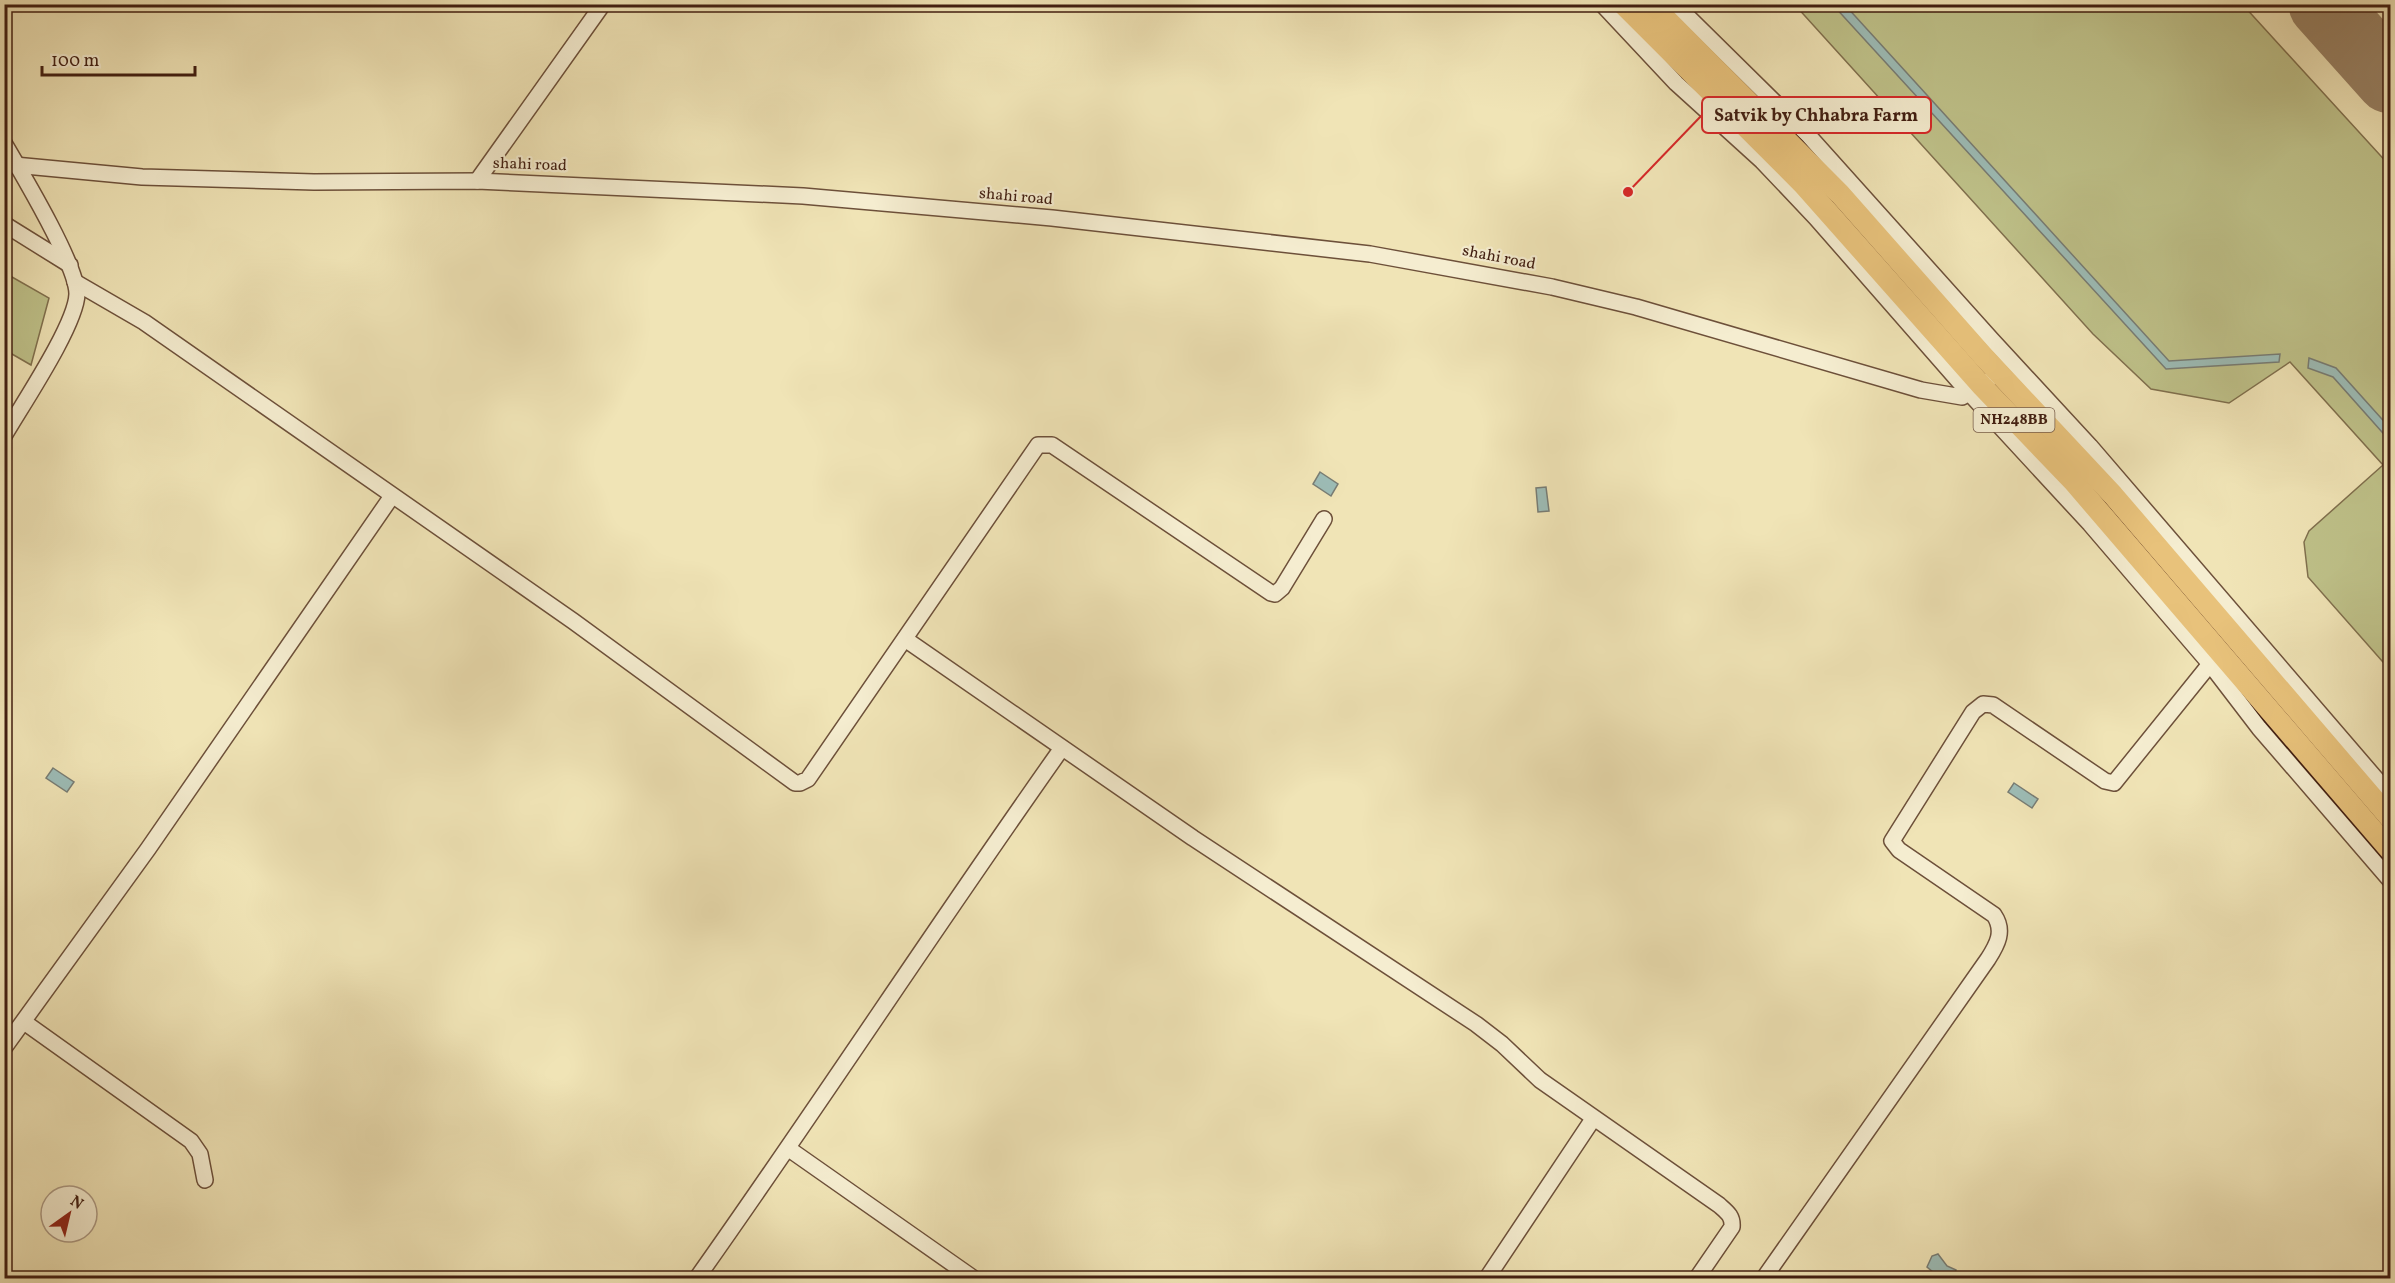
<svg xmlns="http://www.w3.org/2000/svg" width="2395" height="1283" font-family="Vollkorn,serif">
	<rect width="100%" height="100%" fill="#f0e4b6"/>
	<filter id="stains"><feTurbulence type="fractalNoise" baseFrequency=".00333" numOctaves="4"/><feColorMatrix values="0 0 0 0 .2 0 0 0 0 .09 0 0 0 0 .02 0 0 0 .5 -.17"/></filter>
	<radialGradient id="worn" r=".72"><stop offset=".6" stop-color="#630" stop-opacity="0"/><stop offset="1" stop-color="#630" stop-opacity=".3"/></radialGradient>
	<g fill="#bfc28a" stroke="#80704e" stroke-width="1.5">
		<path d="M1795 5H2243L2390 166V670L2308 577 2304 542 2309 531 2383 465 2290 362 2229 403 2151 389 2093 334Z"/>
		<path d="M5 273 49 298 31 365 5 350Z"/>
	</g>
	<g fill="#9dbdb7" stroke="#787d75" stroke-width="1.5">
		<path d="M1833 5H1845L2169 361 2280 354 2279 362 2166 369Z"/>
		<path d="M2309 358 2336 368 2390 428V441L2333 377 2308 368Z"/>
		<path d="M1320 472 1338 484 1331 496 1313 484Z"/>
		<path d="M1546 487 1549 511 1538 512 1536 488Z"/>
		<path d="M53 768 74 782 67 792 46 778Z"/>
		<path d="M2014 783 2038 799 2032 808 2008 792Z"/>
		<path d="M1938 1254 1947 1266 1956 1270 1954 1278H1940L1927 1267 1932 1256Z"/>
	</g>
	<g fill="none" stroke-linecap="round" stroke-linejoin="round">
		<path stroke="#988164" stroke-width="27" d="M2335 4 2382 70"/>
		<path stroke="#988164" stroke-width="69" d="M2323 4 2390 79"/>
		<path stroke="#cdbc95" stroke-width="21" stroke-dasharray="21 10" stroke-linecap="butt" d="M1726 65 1773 110"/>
		<g stroke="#6d503a" stroke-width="18">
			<g id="minor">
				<path d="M1602 4 1676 83 1762 161 1816 218 1970 394 2090 524 2210 664 2259 728 2390 880"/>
				<path d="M1675 4 1809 136 1992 340 2090 446 2390 795"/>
				<path d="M4 143C21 172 77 265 77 294 76 325 22 405 4 436"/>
				<path d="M4 164 142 177 314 182 477 181 803 196 1052 218 1370 254 1552 287 1636 307 1921 390 1962 397 1988 381"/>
				<path d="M477 181 603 4"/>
				<path d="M4 224 70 265"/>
				<path d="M75 282 144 322 573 621 795 783H800L808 779 1038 445H1052L1271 593 1275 594 1282 588 1324 519"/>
				<path d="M905 639 1193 838 1476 1024 1502 1044 1540 1080 1719 1205C1727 1212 1733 1216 1732 1227L1697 1278"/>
				<path d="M24 1022 191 1141 200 1154 205 1180"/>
				<path d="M4 1048 148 849 392 496"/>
				<path d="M789 1149 973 1278"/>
				<path d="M697 1278C821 1103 938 923 1062 748"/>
				<path d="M1487 1278 1593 1119"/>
				<path d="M1764 1278 1988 959C1997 945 2005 931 1994 915L1899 850 1892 841 1973 712 1983 704 1993 705 2105 781 2114 783 2210 664"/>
			</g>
		</g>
		<g stroke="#411e11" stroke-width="24">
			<g id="highway">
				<path d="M1623 4 1803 184 1982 386 2073 481 2390 850"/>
				<path d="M1651 4 1840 194 1983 356 2113 495 2390 818"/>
			</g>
		</g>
		<use href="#minor" stroke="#f5edd0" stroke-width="15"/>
		<use href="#highway" stroke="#e8c27b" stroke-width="21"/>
	</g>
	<g text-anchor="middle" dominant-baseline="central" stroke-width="4.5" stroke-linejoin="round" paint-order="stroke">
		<rect fill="#f5edd0" stroke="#775c4a" stroke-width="1.5" x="1973.5" y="408" width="81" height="24" rx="4.5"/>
		<g font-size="15" font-weight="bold" fill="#411e11">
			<text x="2014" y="420">NH248BB</text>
		</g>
		<g font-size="16" fill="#411e11" stroke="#f5edd0">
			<text transform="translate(530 165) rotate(2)">shahi road</text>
			<text transform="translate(1016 197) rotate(5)">shahi road</text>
			<text transform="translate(1499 258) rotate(11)">shahi road</text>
		</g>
	</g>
	<path fill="none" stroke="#d62828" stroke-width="2" d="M1628 192L1702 115"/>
	<circle fill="#d62828" stroke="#f5edd0" stroke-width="2" cx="1628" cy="192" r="6"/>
	<rect fill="#f5edd0" stroke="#d62828" stroke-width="2" x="1702" y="97" width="229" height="36" rx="6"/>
	<g font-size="18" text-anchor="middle" font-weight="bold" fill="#411e11">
		<text x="1816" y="121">Satvik by Chhabra Farm</text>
	</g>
	<rect width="2395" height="1283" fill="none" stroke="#f0e4b6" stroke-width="24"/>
	<rect x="6" y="6" width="2383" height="1271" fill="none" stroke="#411e11" stroke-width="3"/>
	<rect x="12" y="12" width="2371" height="1259" fill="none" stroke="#411e11" stroke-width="1.5"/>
	<g transform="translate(69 1214) rotate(34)"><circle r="28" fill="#f5edd0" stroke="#ad9a84" stroke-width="1.5"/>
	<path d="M0-4.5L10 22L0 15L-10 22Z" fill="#8f2418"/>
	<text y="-9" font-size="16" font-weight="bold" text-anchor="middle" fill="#411e11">N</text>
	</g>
	<path d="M42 66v9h153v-9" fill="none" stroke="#411e11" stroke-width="3"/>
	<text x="51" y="66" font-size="18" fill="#411e11" stroke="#f5edd0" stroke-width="4.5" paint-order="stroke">100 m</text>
	<rect width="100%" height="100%" filter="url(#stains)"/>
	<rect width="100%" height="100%" fill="url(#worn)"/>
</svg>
